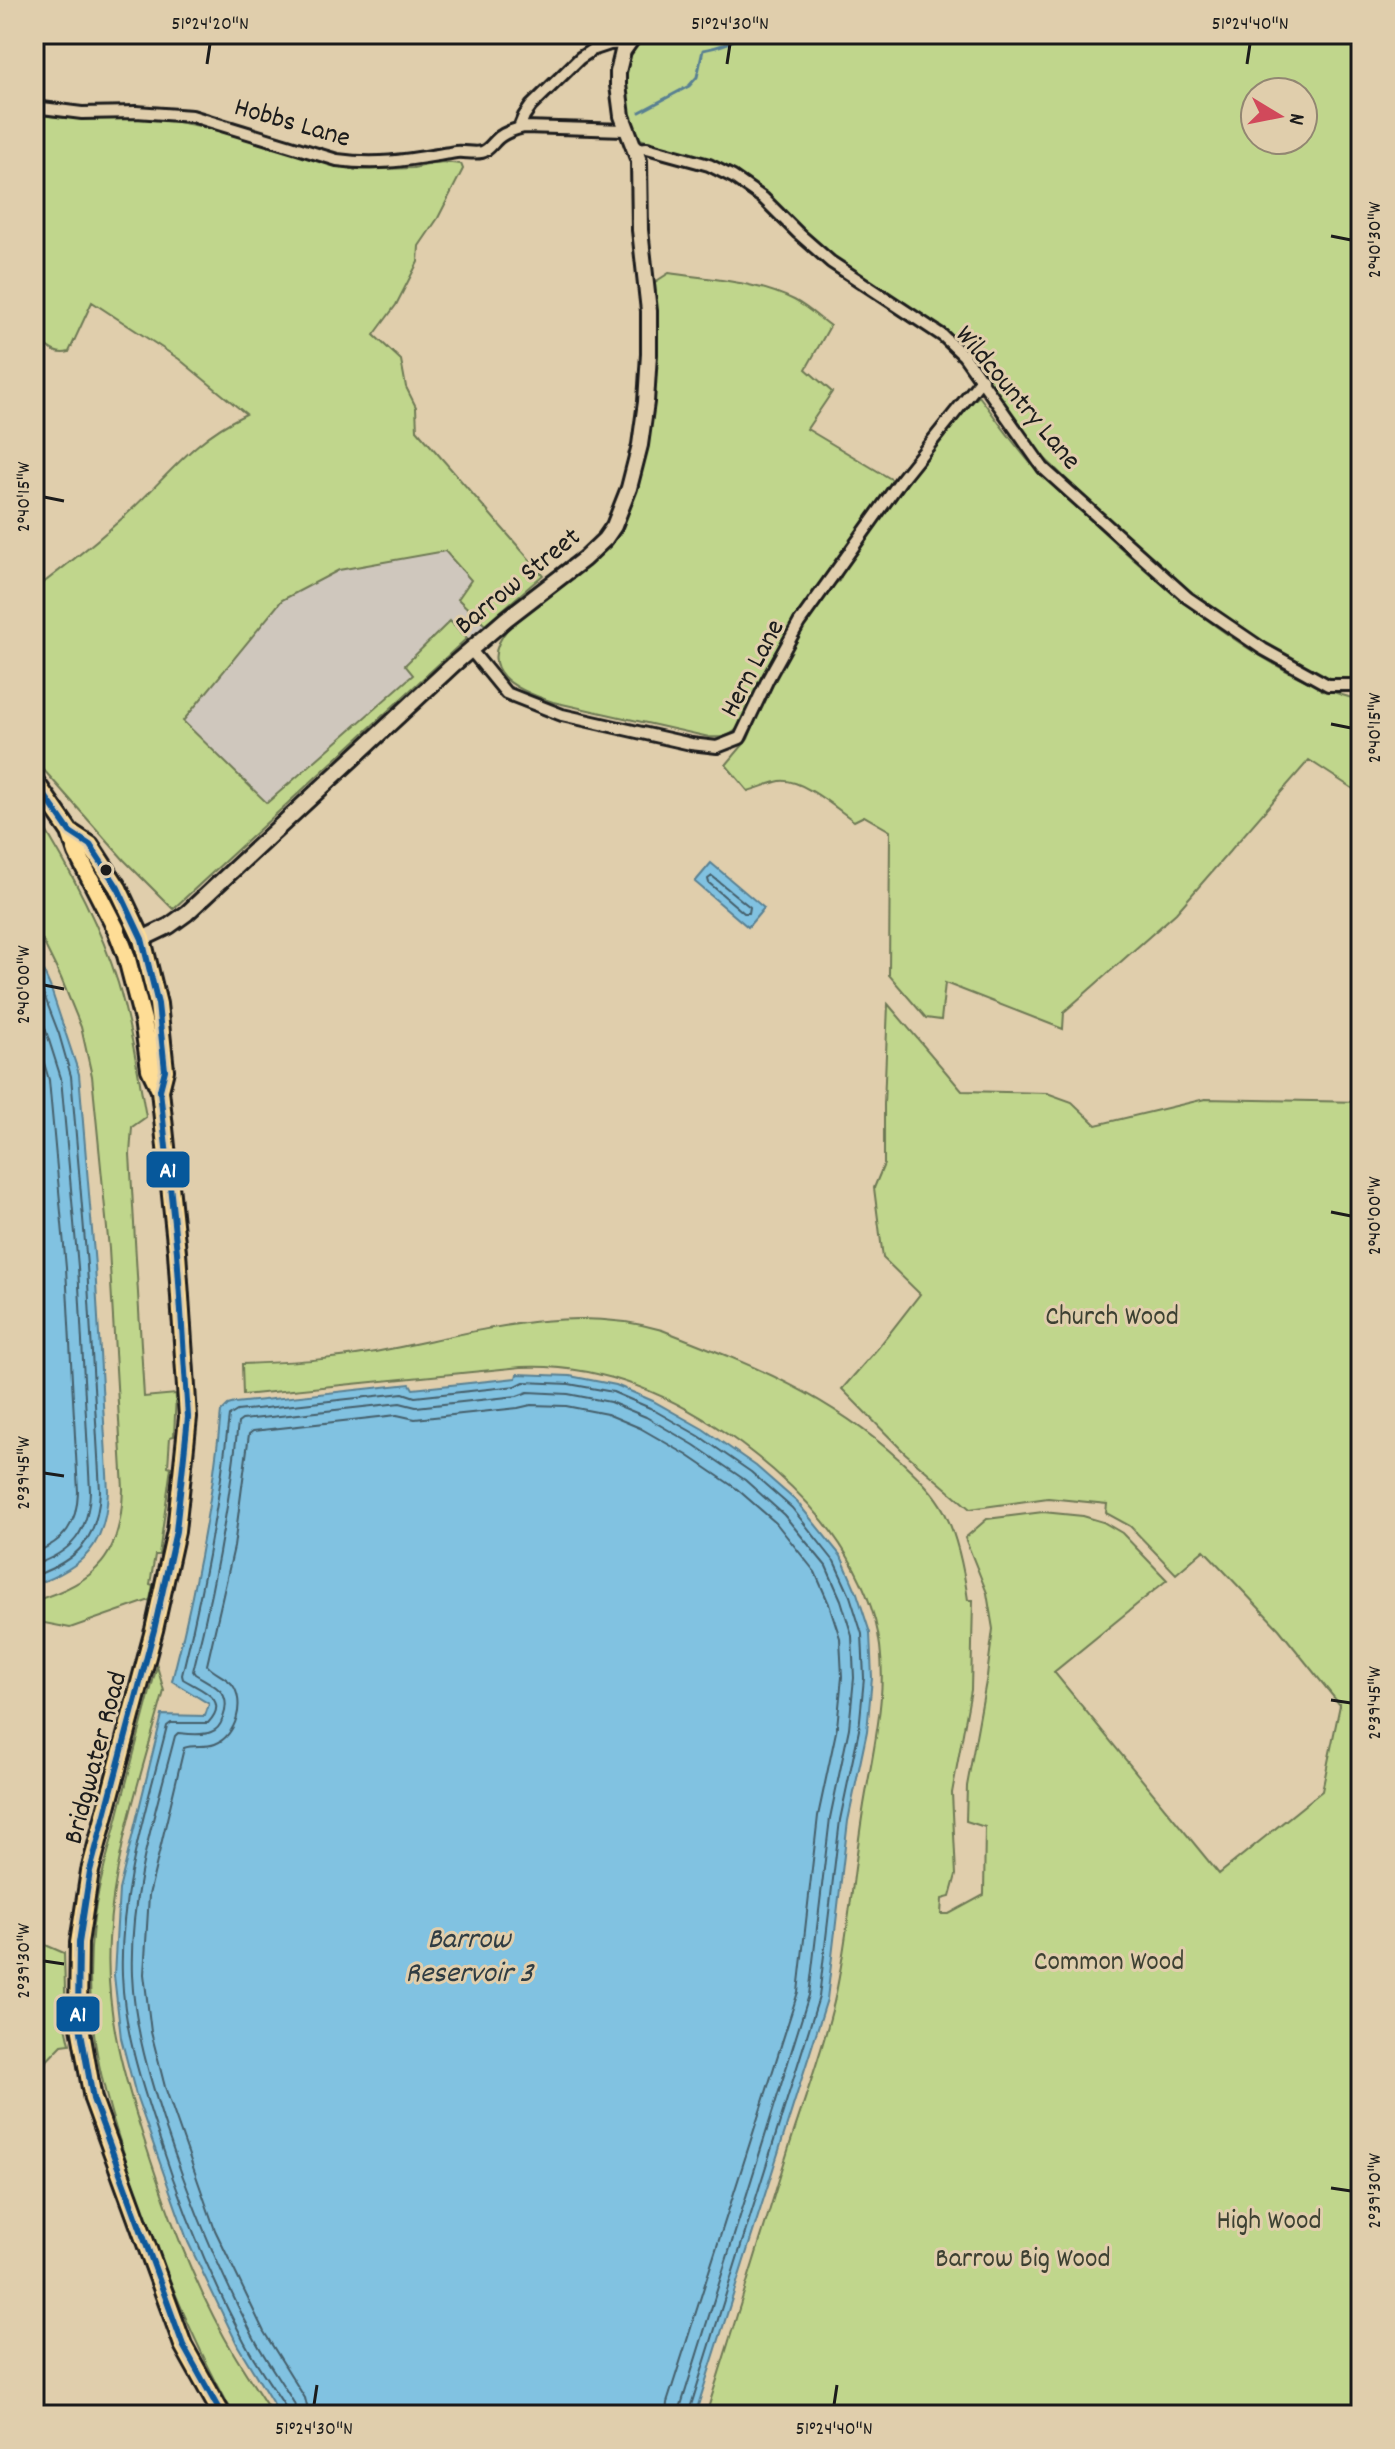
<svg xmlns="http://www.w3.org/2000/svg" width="1395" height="2449" font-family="Dekko,sans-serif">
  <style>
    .built { fill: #cfc7bd }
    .green { fill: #c0d68c; stroke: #6e7954; stroke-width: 2; fill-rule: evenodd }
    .water { fill: #81c2e1; stroke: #598092; stroke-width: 2 }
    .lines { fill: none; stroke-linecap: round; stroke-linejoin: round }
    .shore { stroke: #445e6b; stroke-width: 2 }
    .stream { stroke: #598092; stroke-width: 3 }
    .minor-casing { stroke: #1c1c1c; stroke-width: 16 }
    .secondary-casing { stroke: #1c1c1c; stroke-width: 20 }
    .trunk-casing { stroke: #1c1c1c; stroke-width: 22 }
    .minor { stroke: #e0ceac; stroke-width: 10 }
    .secondary { stroke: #e0ceac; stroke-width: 14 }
    .trunk { stroke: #fedd96; stroke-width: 16 }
    .bus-1-casing { stroke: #e0ceac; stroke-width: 12 }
    .bus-1 { stroke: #07589b; stroke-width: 6 }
    .ticks { fill: none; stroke: #1c1c1c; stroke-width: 3 }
    .bus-dot { fill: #1c1c1c; stroke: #e0ceac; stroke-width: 3 }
    .labels { text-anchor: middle; stroke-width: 6; stroke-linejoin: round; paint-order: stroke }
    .street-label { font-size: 28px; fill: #1c1c1c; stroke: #e0ceac }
    .park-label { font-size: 28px; fill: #3d4132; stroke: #e0ceac }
    .water-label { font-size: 30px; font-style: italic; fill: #303d43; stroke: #e0ceac }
    .line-badge { stroke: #e0ceac; stroke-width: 3 }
    .badge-label { font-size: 22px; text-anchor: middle; font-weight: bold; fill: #fff }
    .neatline { fill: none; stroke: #1c1c1c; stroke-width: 3 }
    .ticks-label { font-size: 20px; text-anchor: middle; fill: #1c1c1c }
  </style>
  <rect width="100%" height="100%" fill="#e0ceac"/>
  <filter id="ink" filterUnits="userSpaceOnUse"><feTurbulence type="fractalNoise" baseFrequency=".0125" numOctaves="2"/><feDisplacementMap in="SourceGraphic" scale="16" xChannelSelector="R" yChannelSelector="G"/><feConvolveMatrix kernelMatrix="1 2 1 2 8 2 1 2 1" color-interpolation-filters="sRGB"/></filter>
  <g filter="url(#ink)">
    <path class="built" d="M445,551L471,580L458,599L485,625L467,638L449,622L406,666L414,674L267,803L182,721L282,600L339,570Z"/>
    <path class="green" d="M641,34H1361V677L1340,681L1322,677L1264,646L1191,593L1137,547L1035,449L967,350L944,328L861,278L822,249L765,195L682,153L637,138C622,95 615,75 641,34ZM1255,92H1303V140H1255Z
      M34,114L64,118H155L205,127L355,170L413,168L442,162L461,164L463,169L438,218L419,246L418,262L396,305L374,335L401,360L406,387L416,407L417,430L543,575L485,625L458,599L471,580L445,551L339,570L282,600L183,721L267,803L413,675L405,665L450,621L467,638L173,909L124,860L34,759V590C67,565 99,540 129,512C171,473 192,440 246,414L179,359L92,302L69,352C55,357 45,344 34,337Z
      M669,273C709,279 756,281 794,300C806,306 818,317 830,326L806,369L832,392L807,429L896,482L794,618L737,729C729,737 720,738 709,737L553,702C516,690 473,671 509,627L598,555L617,533L647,442L655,389L658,330L652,284Z
      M979,396C995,417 1010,439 1027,459C1047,482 1071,502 1093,522C1161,587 1261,672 1352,698L1361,687V794L1309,760L1176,913L1064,1012L1063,1029L945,983L941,1020L926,1018L889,975L890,831L864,816L854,821C837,809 802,778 780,781C770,783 759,788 748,791L726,765L748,739L772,679L800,628L826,590L839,581L847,563L893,503L952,421Z
      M34,811C68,865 99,922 118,983C131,1027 138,1072 146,1117L132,1127L130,1154L144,1397L176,1394L174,1436L170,1437L168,1466L171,1467L159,1555H155L150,1584L153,1585L150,1600L70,1628L34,1621V1601C98,1581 121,1556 123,1489L109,1249L92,1076L81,1027L61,978L34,923Z
      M888,1004L962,1091L1047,1093L1072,1102L1096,1125L1205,1099L1361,1102V2415H706C734,2325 762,2234 790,2144C805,2097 823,2050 834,2002C848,1940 853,1874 863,1811C873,1747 892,1684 875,1620C854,1545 802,1490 741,1444C676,1396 603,1363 521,1367L243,1395L242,1364C293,1362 345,1359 395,1348C483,1330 572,1304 662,1330C752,1365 828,1394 901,1461C917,1476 934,1492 944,1511C958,1538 964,1571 968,1600H973L971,1690L952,1793L956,1875L950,1897L942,1899L941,1914H949L984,1895L985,1827L966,1821L967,1786L987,1676L993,1629L987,1593L965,1538L987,1519L1043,1512L1083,1516L1103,1522L1122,1533L1167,1580L1054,1672L1219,1874L1322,1791L1340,1705L1279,1629L1204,1550L1176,1574L1130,1526L1106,1513L1107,1504L1048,1498L970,1509L905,1453L842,1389L878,1348L920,1294L883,1258L874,1188L884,1164V1105Z
      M157,1666L164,1691C142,1773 113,1855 109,1940C105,2008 121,2066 141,2130C165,2206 193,2285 234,2354C246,2374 260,2395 273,2415H234C195,2346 165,2273 139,2198C106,2103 81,2029 93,1925C97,1889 108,1854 117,1819C130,1768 143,1717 157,1666Z
      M34,1940L64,1953L66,2026L70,2044L62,2045L34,2074Z"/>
    <path class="water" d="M711,863L764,908L748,927L695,882Z
      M34,950L50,986L79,1074L95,1266L108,1491C106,1546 84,1567 34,1585Z
      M517,1374L570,1376L616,1385L653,1401L703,1429L756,1466L797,1502L841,1556L857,1593L870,1633L872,1678L867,1731L848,1821L827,1999L695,2415H280L238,2346L188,2242L136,2095L121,2038L114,1975L119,1890L162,1715L205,1716L209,1704L172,1681C195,1592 212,1504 221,1412L228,1405L235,1403L410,1384L413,1389L516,1378Z"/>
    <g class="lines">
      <path class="shore" d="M712,876L750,907L749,913H744L709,883L708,879Z
        M34,969L59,1034L71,1076L87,1266L100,1491C98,1539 78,1560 34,1576
        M34,993L61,1078L78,1267L90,1491C89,1532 72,1552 34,1565
        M34,1029L49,1080L66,1268L78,1492C77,1524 65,1541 34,1553
        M287,2415L286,2408C272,2386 256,2364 244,2341C209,2275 181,2206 158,2134C141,2083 124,2030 122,1975C119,1890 147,1807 167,1726L171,1723H208C231,1699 201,1690 183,1679L182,1675C203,1590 219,1505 229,1416L237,1411L403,1393L415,1397L516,1386L524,1382L569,1384L613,1392L650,1408L699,1436L751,1472L792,1508L834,1561L850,1596L862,1634L864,1678L859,1730L840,1820L819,1997L688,2415
        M297,2415L294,2403C281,2381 265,2359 253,2336C218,2269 190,2200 166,2129C150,2079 134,2027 132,1975C129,1893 155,1814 175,1736L178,1733C188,1734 202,1736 211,1732C218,1730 221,1724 223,1718C233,1691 214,1686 195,1674L193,1671C214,1589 229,1507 238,1423L242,1420L400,1403L416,1407L517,1396L528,1392L568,1394L610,1402L646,1417L694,1445L745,1480L784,1515L826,1566L841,1600L852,1636L854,1678L849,1728L830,1818L809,1995L678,2415
        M309,2415L305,2398L264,2332L215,2230L165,2087L151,2032L144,1974L149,1895L184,1748C193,1744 205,1748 215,1744C236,1736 246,1702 232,1684C225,1676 213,1673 207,1665L234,1547L249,1434L253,1431L397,1415L415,1419L518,1408L531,1405L566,1406L607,1414L640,1428L687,1455L737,1489L776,1523L815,1572L829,1604L840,1638L842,1677L837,1727L818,1816L798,1992L667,2403L666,2415"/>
      <path class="stream" d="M640,112L689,86L697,77L703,50C718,47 730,44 742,34"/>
      <g class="minor-casing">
        <path id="minor" d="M34,107L82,113L136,112L192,116L337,160C382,166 412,159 456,152C464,151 474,154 482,152C490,150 494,140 501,136C508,131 516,129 524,127L626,130
          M519,128L524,116L531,106L580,58L592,50L610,44L628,43
          M635,149L647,148L709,165L733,177L763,198L798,233L831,262L943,336L964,356L1043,468L1188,598L1263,649L1328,685H1353L1361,682
          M470,649L506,693L562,715L691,744L717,747L740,738L768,679L799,623L901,480L982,379"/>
      </g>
      <g class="secondary-casing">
        <path id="secondary" d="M142,939L169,926L187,913L454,664L506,619L584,559L605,539L614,526L629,488L640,445L646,402L649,354V311L640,230L639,161L622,116L618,85V72L623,51L635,34"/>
      </g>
      <g class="trunk-casing">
        <path id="trunk" d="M34,780L70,832L77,853L116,929L126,955L143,1020L150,1069L160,1090L177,1252L188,1417L176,1531L154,1630L90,1871L79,1943L78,2015L93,2099L183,2345L222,2415
          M70,832L90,845L118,888L142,939L158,1004L165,1070L160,1090"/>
      </g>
      <use href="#minor" class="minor"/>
      <use href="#secondary" class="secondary"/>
      <use href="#trunk" class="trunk"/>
      <g class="bus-1-casing">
        <path id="bus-1" d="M34,780L70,832L90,845L118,888L142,939L158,1004L165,1070L160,1090L177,1252L188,1417L176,1531L154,1630L90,1871L79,1943L78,2015L93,2099L183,2345L222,2415"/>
      </g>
      <use href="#bus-1" class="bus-1"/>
    </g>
  </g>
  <path class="ticks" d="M207,64L210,44M727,64L730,44M1247,64L1250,44M1331,236L1351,240M44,497L64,501M1331,724L1351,728M44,985L64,989M1331,1212L1351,1216M44,1473L64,1476M1331,1700L1351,1703M44,1961L64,1964M1331,2188L1351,2191M314,2405L317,2385M834,2405L837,2385"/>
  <circle class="bus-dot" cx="106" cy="870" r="7"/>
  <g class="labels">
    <g class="street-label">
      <text transform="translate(293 120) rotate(16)" y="10">Hobbs Lane</text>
      <text transform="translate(1020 396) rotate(50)" y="10">Wildcountry Lane</text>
      <text transform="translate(516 579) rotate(-39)" y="10">Barrow Street</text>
      <text transform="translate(750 667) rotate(-62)" y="10">Hern Lane</text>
      <text transform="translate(93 1757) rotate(-75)" y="10">Bridgwater Road</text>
    </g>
    <g class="park-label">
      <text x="1112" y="1324">Church Wood</text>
      <text x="1109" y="1969">Common Wood</text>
      <text x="1269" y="2228">High Wood</text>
      <text x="1023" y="2266">Barrow Big Wood</text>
    </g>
    <g class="water-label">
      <text x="469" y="1947">Barrow<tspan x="469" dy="34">Reservoir 3</tspan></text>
    </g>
  </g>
  <g class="line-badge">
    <rect x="145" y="1150" width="46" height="39" rx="8" fill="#07589b"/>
    <rect x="55" y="1995" width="46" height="38" rx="8" fill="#07589b"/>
  </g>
  <g class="badge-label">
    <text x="168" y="1177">A1</text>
    <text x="78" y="2021">A1</text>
  </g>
  <rect width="1395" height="2449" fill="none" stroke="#e0ceac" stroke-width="88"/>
  <g transform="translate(1279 116) rotate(100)"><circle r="38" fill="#e0ceac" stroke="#928772" stroke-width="2"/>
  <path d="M0-6L14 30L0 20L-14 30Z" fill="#d1495b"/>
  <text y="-12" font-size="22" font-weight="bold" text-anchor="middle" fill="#1c1c1c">N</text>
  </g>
  <rect x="44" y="44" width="1307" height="2361" class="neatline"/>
  <g class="ticks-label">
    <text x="210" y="29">51°24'20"N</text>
    <text x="730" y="29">51°24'30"N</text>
    <text x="1250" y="29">51°24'40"N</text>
    <text transform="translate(1373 240) rotate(-90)" y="7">2°40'30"W</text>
    <text transform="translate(22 497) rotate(-90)" y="7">2°40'15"W</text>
    <text transform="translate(1373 728) rotate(-90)" y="7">2°40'15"W</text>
    <text transform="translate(22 985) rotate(-90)" y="7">2°40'00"W</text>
    <text transform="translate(1373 1216) rotate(-90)" y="7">2°40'00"W</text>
    <text transform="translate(22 1473) rotate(-90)" y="7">2°39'45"W</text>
    <text transform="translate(1373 1703) rotate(-90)" y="7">2°39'45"W</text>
    <text transform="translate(22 1961) rotate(-90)" y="7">2°39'30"W</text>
    <text transform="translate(1373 2191) rotate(-90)" y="7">2°39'30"W</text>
    <text x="314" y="2434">51°24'30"N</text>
    <text x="834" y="2434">51°24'40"N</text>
  </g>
</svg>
